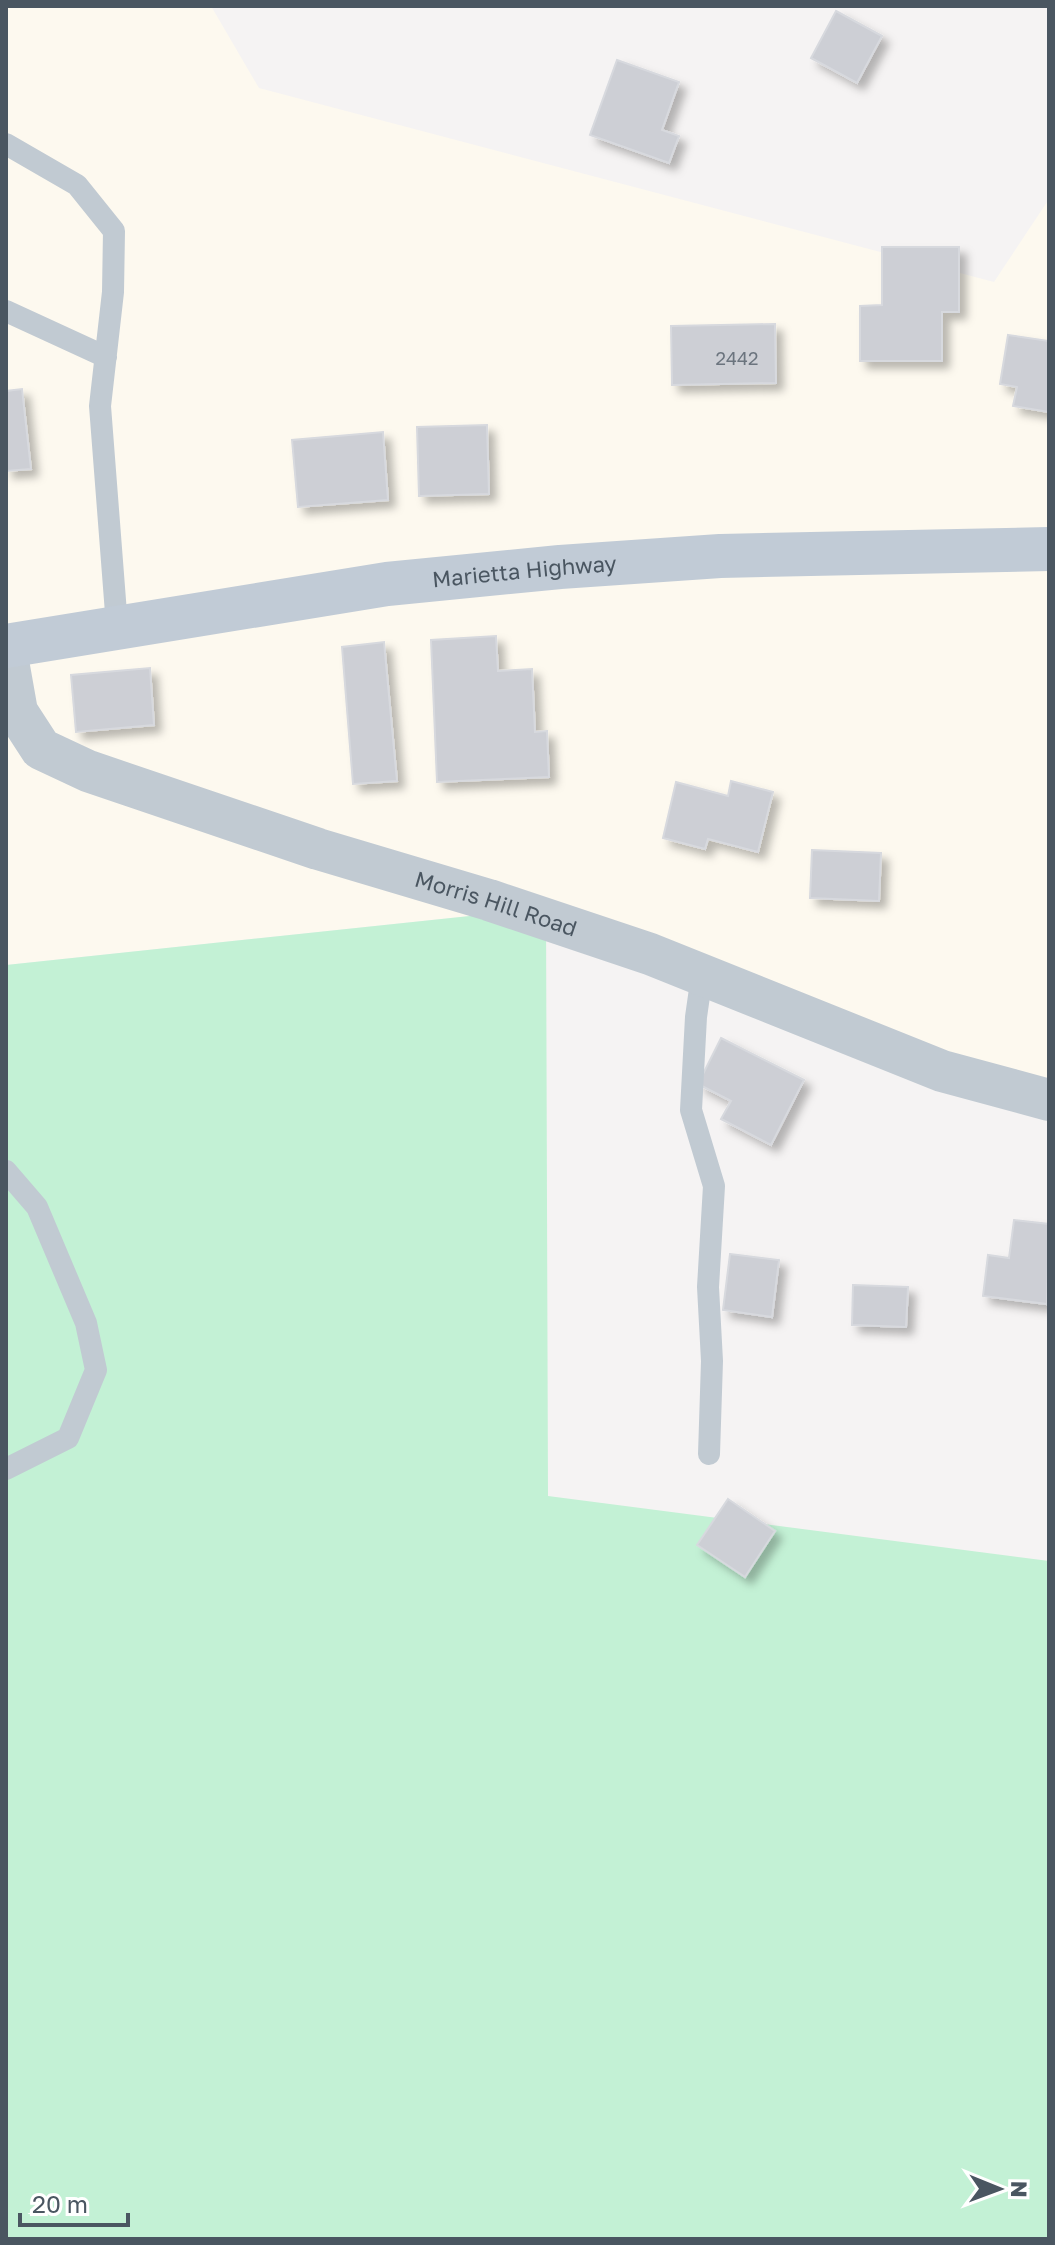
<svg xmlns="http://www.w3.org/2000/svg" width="1055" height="2245" font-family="'Golos Text',sans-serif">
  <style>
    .commercial { fill: #fdf9ef }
    .green { fill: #c3f1d5 }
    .building { fill: #cdcfd5; stroke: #d7d9de; stroke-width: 2; filter: url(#shadow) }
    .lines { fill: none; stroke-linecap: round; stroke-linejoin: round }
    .lane { stroke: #c1cad2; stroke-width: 22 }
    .street { stroke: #c1cad2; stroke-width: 42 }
    .secondary { stroke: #c1cbd6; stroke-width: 44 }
    .labels { text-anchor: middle; stroke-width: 6; stroke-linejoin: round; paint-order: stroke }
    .number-label { font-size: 18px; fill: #6b747e }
    .street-label { font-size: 22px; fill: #4a5661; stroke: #fff }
  </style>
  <defs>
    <filter id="shadow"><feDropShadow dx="7" dy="7" stdDeviation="4" flood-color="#0004"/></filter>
  </defs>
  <rect width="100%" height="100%" fill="#f5f3f3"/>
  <path class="commercial" d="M6,6H211L259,88L994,282L1049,199V1085L769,1009L546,908L6,965Z"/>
  <path class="green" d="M546,908L548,1496L1049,1561V2239H6V965Z"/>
  <path class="building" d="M836,11L882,36L857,83L811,58Z
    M617,60L679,82L662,130L679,136L669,163L590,135Z
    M882,247H959V312H942V361H860V306L882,305Z
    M775,324L776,383L672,385L671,326Z
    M1008,335L1049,341V412L1013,406L1017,387L1000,384Z
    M22,389L31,469L6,471V391Z
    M487,425L489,494L419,496L417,427Z
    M383,432L388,500L298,507L292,440Z
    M496,636L498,671L532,669L535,732L547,731L549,777L437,782L431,640Z
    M384,642L397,781L353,784L342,647Z
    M150,668L154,725L76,732L71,675Z
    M731,781L773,792L758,852L708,839L705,849L663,838L676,782L728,796Z
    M812,850L881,853L879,901L810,898Z
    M721,1038L804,1080L771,1145L721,1119L731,1101L698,1084Z
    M1014,1220L1049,1224L1047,1304L983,1296L988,1255L1009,1258Z
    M730,1254L779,1260L772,1317L723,1310Z
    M853,1285L908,1287L906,1327L852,1325Z
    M728,1499L775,1531L745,1577L697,1545Z"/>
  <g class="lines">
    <path class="lane" d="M6,144L77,185L114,231L113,292L100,406L117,626
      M6,311L106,357
      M702,975L696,1017L691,1110L714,1186L708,1287L712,1361L709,1454
      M6,1171L37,1207L86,1323L96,1370L68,1438L6,1469"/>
    <path class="street" id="s1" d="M6,650L17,712L41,749L88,771L318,849L489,900L650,954L942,1071L1049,1100"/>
    <path class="secondary" id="s2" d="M6,646L387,584L560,567L720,556L1049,549"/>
  </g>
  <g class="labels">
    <g class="number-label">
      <text x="737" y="365">2442</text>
    </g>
    <g class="street-label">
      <text dy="8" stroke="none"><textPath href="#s2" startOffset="524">Marietta Highway</textPath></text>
      <text dy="8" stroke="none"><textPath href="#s1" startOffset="588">Morris Hill Road</textPath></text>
    </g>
  </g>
  <rect width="1055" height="2245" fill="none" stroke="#4a5661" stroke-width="16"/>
  <g transform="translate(999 2189) rotate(91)" stroke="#ffffff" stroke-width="6" paint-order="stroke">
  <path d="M0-6L14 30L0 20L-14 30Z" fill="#4a5661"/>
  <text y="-12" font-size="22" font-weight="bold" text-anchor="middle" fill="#4a5661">N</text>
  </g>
  <path d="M20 2213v12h108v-12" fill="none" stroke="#4a5661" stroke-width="4"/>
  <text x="32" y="2213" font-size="24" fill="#4a5661" stroke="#ffffff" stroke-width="6" paint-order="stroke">20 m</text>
</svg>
